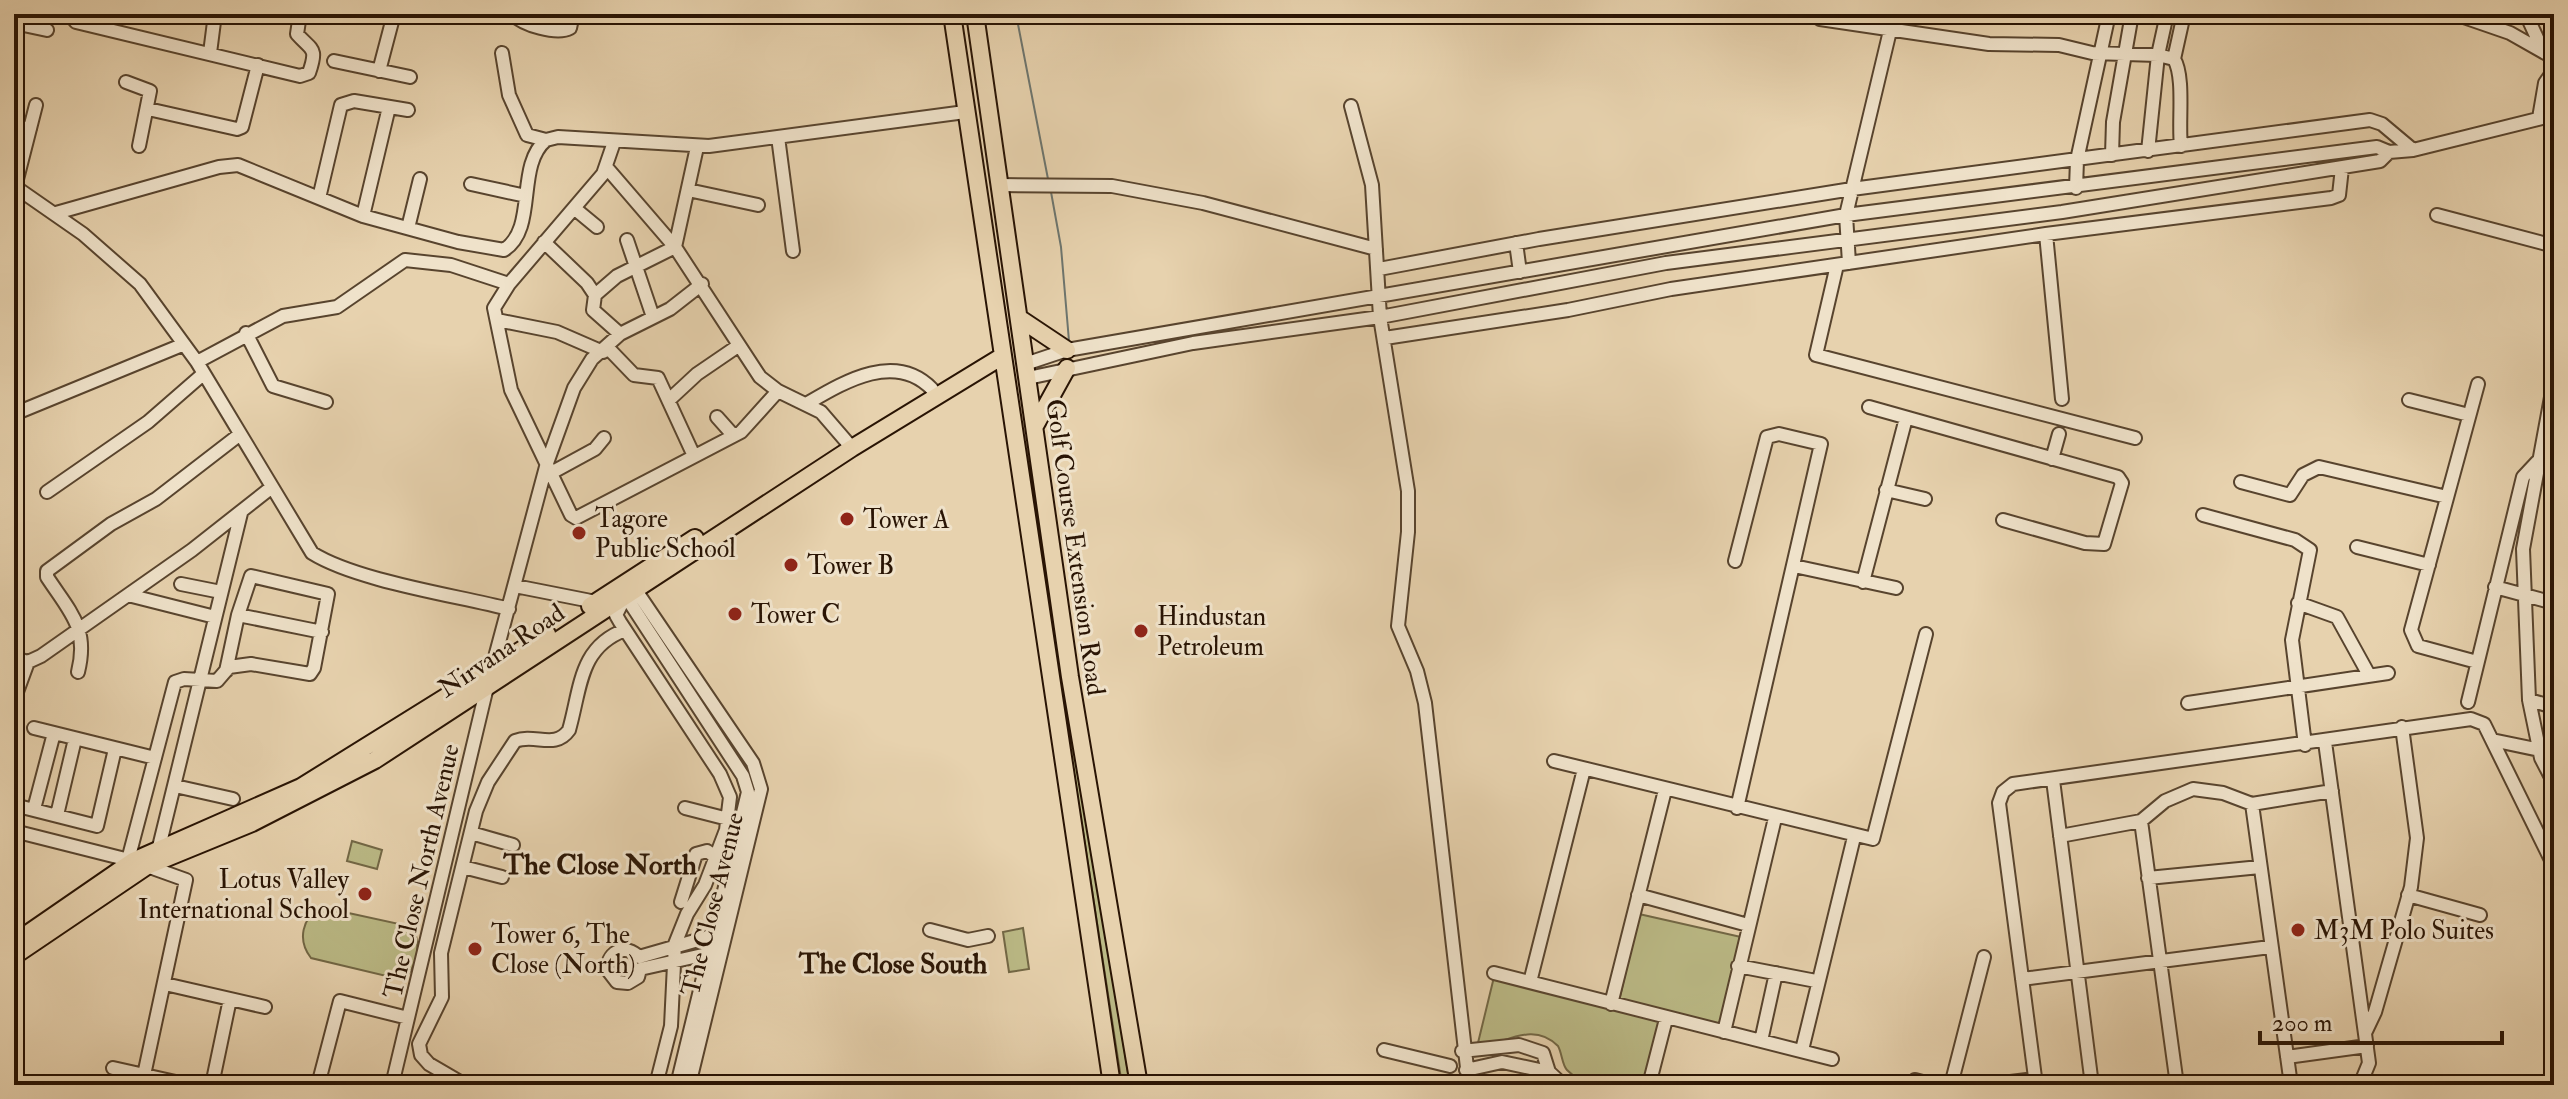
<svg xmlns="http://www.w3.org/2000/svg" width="2568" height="1099" font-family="'IM FELL Double Pica',serif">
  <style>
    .green { fill: #bbba86; stroke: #726745; stroke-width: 2 }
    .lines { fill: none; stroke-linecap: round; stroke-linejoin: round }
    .stream { stroke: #6d756e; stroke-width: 2 }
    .minor-casing { stroke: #58442e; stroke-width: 16 }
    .major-casing { stroke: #291404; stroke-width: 20 }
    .minor { stroke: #efe2ca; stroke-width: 12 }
    .major { stroke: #e7d2ae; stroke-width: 16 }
    .poi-dot { fill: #8f2418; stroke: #efe2ca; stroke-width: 3 }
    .labels { text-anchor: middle; stroke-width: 6; stroke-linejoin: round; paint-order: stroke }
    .poi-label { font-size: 26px; fill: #291404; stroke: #efe2ca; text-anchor: start }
    .street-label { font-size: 26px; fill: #291404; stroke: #efe2ca }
    .neighbourhood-label { font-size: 28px; font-weight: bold; fill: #291404; stroke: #efe2ca }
  </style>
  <rect width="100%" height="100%" fill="#e7d2ae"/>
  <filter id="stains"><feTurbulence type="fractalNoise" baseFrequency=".0025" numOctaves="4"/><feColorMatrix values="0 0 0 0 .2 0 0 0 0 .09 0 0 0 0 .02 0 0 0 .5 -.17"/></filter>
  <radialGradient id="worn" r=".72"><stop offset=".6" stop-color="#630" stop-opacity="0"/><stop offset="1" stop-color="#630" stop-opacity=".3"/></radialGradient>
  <path class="green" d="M1053,637L1058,638L1130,1085H1122Z
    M352,841L382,850L377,869L347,861Z
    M321,907L413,927C421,946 418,966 403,980L311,958C297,940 302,918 321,907Z
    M1639,914L1741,937L1721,1025L1619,1001Z
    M1023,928L1029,969L1009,972L1003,932Z
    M1494,977L1661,1018L1644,1085C1622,1085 1584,1089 1567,1070C1562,1065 1562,1053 1558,1046C1532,1020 1504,1045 1477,1047Z"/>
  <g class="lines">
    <path class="stream" d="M1016,14L1048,179
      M1051,192L1061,247L1069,341"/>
    <g class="minor-casing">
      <path id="minor" d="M69,14L76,22L300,76L309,73C318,47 312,51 297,34L300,14
        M422,14L426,15
        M513,14C522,25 557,35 570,28L573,14
        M1813,14L1820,19L1989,44L2059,45L2092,53L2158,55L2174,59C2185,77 2178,123 2181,146
        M2455,14L2510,33L2554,58
        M2526,14L2543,51
        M14,23L47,30
        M210,53L215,14
        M502,53L509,95L527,135L546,140L558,137L709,146L965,112
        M2174,59L2184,14
        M334,61L410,77
        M379,71L394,14
        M126,82L150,91L139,146
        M1351,106L1372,185L1380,317L1408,491V532L1398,626L1417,671L1425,703L1469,1085
        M148,109L237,129L242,127L258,65
        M2539,118L2545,83L2554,70
        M14,126L30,129
        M778,137L793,251
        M2148,151L2158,55L2167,14
        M2112,155L2113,122L2132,14
        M607,168L675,247L760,377L778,391L821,412L852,448
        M471,184L526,196
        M1000,185L1112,186L1203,203L1376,249
        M14,186L83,234L140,284L197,362L312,553C357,581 454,595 509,609
        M15,187L36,105
        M2076,188L2077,160L2109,14
        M688,190L758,205
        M319,198L341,105L354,101L408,110
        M574,208L597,227
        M56,213L219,167L238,165L363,216L458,242L504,250C538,228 515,166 546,140
        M2437,215L2554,246
        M363,216L389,107
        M408,228L420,179
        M2046,234L2062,399
        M627,240L653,317
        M544,242L587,283L595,295L593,310L620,334
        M1516,243L1520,272
        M1849,263L1846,215L1894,14
        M1837,265L1816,355L2135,438
        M1379,269L1539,239L1852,189L2370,120L2382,124L2413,150
        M509,284L494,308L511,390L571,515L576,518L741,432L778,391
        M595,295L617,276L675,247L697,147
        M497,320L557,332L603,352
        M246,333L273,386L326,402
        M1385,338L1568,310L1671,289L2046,234L2331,198L2339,195L2342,168
        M608,348L634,375L658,378L694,456
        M197,362L283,316L337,307L405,260L451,265L509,284L603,174L614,142
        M1025,364L1067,350L1846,215L2377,147L2389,152L2413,150L2554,115
        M1028,378L1193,343L1380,317L1666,263L2062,212L2380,161L2389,152
        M2554,381L2523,549L2529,700L2541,758L2554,783
        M669,400L697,374L738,346
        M2409,400L2469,415
        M808,403C844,382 895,351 932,389
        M1869,407L2118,477L2122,483L2104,544L2085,543L2003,520
        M14,414L182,345
        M717,417L733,435
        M2052,459L2059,434
        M551,473L595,449L604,438
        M2241,482L2290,495L2303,475L2319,467L2447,497
        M1886,490L1925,499
        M47,492L148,422L202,375
        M2203,515L2295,540L2310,550L2292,640L2305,745
        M2357,547L2429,565
        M1735,561L1767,437L1779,434L1821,444L1737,808
        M1794,566L1896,588
        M1863,582L1906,418
        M181,584L221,592
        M515,586L596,602
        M633,586L753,763L761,789L689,1085
        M2495,587L2554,603
        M623,592L743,776L748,792L677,1085
        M128,595L215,617
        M618,600L621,605L616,615L620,622L720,774L730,797L726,830L705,885L687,914L675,944L671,1026L656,1085
        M2298,603L2337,617L2369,675
        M238,615L322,632
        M14,658L28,662L41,656L192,550L272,487
        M2477,662L2418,646L2411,630L2478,384
        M2552,665L2554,666
        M78,672C89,628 70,612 47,577V571L111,524L156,499L239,435
        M14,700L28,662
        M2529,700L2554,707
        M2468,702L2523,477L2537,462
        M2188,703L2388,673
        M34,728L155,758
        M2492,740L2554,753
        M2325,742L2369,1063L2360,1085
        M1554,761L1873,839L1926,634
        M2053,780L2092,1085
        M175,786L233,799
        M2252,804L2291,1085
        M14,805L97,826L115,749
        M685,808L728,819
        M34,809L54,733
        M57,815L75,739
        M14,831L133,861L186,880L144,1075
        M471,833L513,845
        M2060,836L2141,821
        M159,847L241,513
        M128,860L175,682L184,679L217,681L229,667L251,664L310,674L314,668L328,594L251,576L238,615L226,671
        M463,867L502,877
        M2148,878L2260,867
        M1638,895L1748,925
        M2408,895L2480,915
        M681,902L696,854L707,851L717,858
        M930,930L968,940L988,936
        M716,952L640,969L638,977L628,983L617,982L607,969C609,950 626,944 639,957L719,934
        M1738,966L1816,981
        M1494,973L1832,1059
        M2022,979L2270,947
        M1530,982L1584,769
        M165,984L265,1007
        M1611,1004L1665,790
        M2366,1031L2375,1012L2411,887L2417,838L2402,727
        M1724,1032L1775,818
        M1761,1041L1776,973
        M1384,1050L1450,1066
        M1802,1050L1854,837
        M1462,1051L1519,1045L1543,1053L1549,1072L1563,1085
        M2287,1057L2367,1046
        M113,1068L189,1085
        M1466,1070L1502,1062L1549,1072
        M1915,1080L1934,1085
        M212,1085L230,999
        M318,1085L340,1001L408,1018
        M392,1085L487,687L547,463L574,388L592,359L620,334L670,309L702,284
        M465,1085L429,1064L421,1055L419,1044L442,997L441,953L476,811L488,782L515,741C535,733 555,750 569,730C581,688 579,647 625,630
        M1649,1085L1666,1019
        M1951,1085L1984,957
        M1986,1085L2035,1079
        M2036,1085L1999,803L2003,792L2013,784L2471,719L2484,724L2554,866
        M2177,1085L2141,821L2165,801L2193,789L2223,793L2252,804L2332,791"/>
    </g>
    <g class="major-casing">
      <path id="major" d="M952,14L1112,1085
        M975,14L1070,677L1139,1085
        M1022,320L1067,350
        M1035,426L1067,368
        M590,606L695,538
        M14,943L133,861L301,787L547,634
        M14,956L147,866L252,823L375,760L852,448L1001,357"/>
    </g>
    <use href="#minor" class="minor"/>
    <use href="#major" class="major"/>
  </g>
  <g class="poi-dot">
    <circle cx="847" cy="519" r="8"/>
    <circle cx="579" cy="533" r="8"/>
    <circle cx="791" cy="565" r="8"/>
    <circle cx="735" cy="614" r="8"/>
    <circle cx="1141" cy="631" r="8"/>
    <circle cx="365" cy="894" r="8"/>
    <circle cx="2298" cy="930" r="8"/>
    <circle cx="475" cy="949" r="8"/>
  </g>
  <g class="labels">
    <g class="poi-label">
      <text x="595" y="527">Tagore<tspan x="595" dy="30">Public School</tspan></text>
      <text x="863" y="528">Tower A</text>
      <text x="807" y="574">Tower B</text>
      <text x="751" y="623">Tower C</text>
      <text x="1157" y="625">Hindustan<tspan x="1157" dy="30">Petroleum</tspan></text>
      <text x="349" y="888" text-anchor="end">Lotus Valley<tspan x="349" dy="30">International School</tspan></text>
      <text x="2314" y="939">M3M Polo Suites</text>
      <text x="491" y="943">Tower 6, The<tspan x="491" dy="30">Close (North)</tspan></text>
    </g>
    <g class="street-label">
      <text transform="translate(1076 547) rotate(82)" y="9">Golf Course Extension Road</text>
      <text transform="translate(501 650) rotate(-34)" y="9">Nirvana Road</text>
      <text transform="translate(421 871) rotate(-77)" y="9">The Close North Avenue</text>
      <text transform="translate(712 904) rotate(-76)" y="9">The Close Avenue</text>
    </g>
    <g class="neighbourhood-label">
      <text x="600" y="874">The Close North</text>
      <text x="893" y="973">The Close South</text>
    </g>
  </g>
  <rect width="2568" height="1099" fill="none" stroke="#e7d2ae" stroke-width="48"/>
  <rect x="16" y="16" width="2536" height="1067" fill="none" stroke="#291404" stroke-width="4"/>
  <rect x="24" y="24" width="2520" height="1051" fill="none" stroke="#291404" stroke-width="2"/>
  <path d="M2260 1031v12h242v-12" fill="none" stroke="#291404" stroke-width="4"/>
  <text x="2272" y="1031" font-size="24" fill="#291404" stroke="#efe2ca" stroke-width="6" paint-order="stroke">200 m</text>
  <rect width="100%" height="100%" filter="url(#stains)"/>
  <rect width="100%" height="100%" fill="url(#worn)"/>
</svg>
